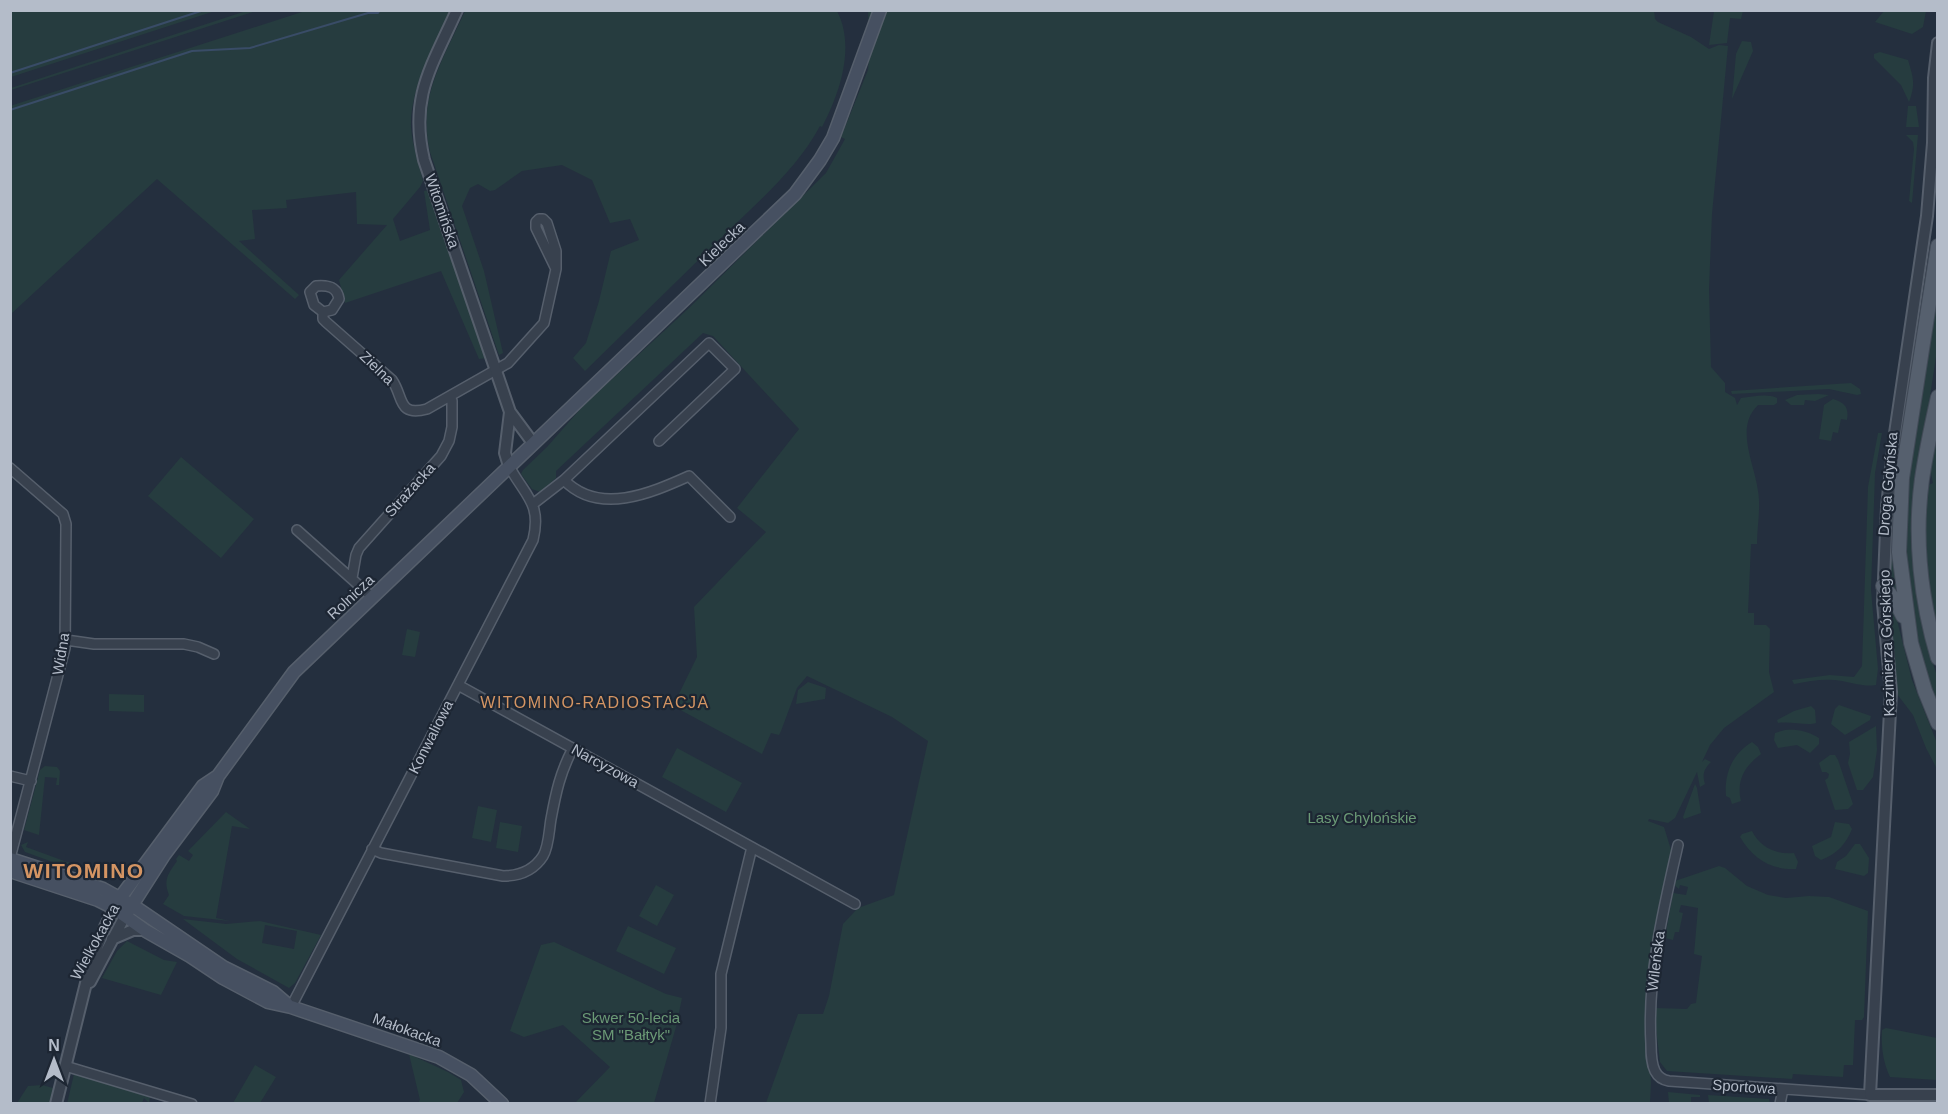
<svg xmlns="http://www.w3.org/2000/svg" width="1948" height="1114" font-family="Arial,sans-serif">
  <style>
    .green { fill: #263c3f; fill-rule: evenodd }
    .lines { fill: none; stroke-linecap: round; stroke-linejoin: round }
    .stream { stroke: #394c67; stroke-width: 2 }
    .minor-casing { stroke: #565f6c; stroke-width: 12 }
    .tertiary-casing { stroke: #565f6c; stroke-width: 14 }
    .secondary-casing { stroke: #565f6c; stroke-width: 15 }
    .primary-casing { stroke: #414a57; stroke-width: 16 }
    .minor { stroke: #38414e; stroke-width: 9 }
    .tertiary { stroke: #38414e; stroke-width: 10 }
    .secondary { stroke: #465061; stroke-width: 12 }
    .primary { stroke: #56606e; stroke-width: 14 }
    .labels { text-anchor: middle; stroke-width: 4.5; stroke-linejoin: round; paint-order: stroke }
    .street-label { font-size: 15px; fill: #b4bcc9; stroke: #1d2633 }
    .park-label { font-size: 15px; fill: #6b9a76; stroke: #1d2633 }
    .neighbourhood-label { font-size: 16px; letter-spacing: 1.5px; fill: #d59563; stroke: #1d2633 }
    .district-label { font-size: 21px; font-weight: bold; letter-spacing: 1.5px; fill: #d59563; stroke: #1d2633 }
  </style>
  <rect width="100%" height="100%" fill="#242f3e"/>
  <path class="green" d="M11,10H215V11L11,77Z
    M249,10L256,11L11,90V88Z
    M1654,10L1655,19L1658,22L1691,37L1709,49L1719,45L1728,46L1712,214L1709,289L1711,367L1725,383V392L1735,398L1737,405L1741,398C1752,397 1767,393 1777,398V403L1774,405H1758C1734,428 1755,464 1758,491C1761,508 1757,527 1757,544H1751L1748,613H1754V625H1766L1770,629L1769,672L1774,692L1724,728L1710,745L1702,762L1705,759L1711,762C1704,769 1702,774 1705,784L1700,787L1697,772L1675,818L1668,823L1649,819L1648,821L1664,827L1672,853L1658,912L1646,1003L1651,1083L1650,1103H766L798,1014H823L829,996L843,924L858,908L894,895L928,741L892,717L807,676L797,688L781,731L779,735L771,733L762,754L673,706L697,657L694,607L766,532L737,508L799,429L713,336L703,333L556,471V478L540,492L532,489L521,474L523,470L547,447L583,406L689,308L826,173L845,139L841,137L868,70L870,43L868,11Z
    M305,11H453C435,46 410,86 411,127C412,145 419,163 423,181L420,187L393,219L400,241L430,230L424,191L428,190L487,358L479,359L441,271L345,303L339,280L387,225L357,224L356,192L286,200L287,208L252,210L255,239L239,241L299,295L295,299L157,179L11,314L10,106Z
    M465,11H837C856,47 839,95 822,127L820,126C797,169 757,203 723,236C677,281 631,326 585,371L573,358L586,343L599,301L611,251L639,240L630,219L610,223L592,180L562,165L522,171L495,190L490,191L478,184L470,188L462,206L484,271L503,353L499,355L430,152C417,97 443,60 465,11Z
    M1714,11H1743L1741,19L1730,18L1727,43L1709,45Z
    M1884,11H1926L1923,27L1912,34L1875,22Z
    M1742,41L1751,42L1753,51L1732,99L1736,54Z
    M1880,52L1908,60C1913,77 1916,84 1909,102L1901,85L1874,58V54Z
    M1908,106H1916L1919,127H1906Z
    M1906,135H1918L1912,203L1909,201L1914,149L1913,142Z
    M1937,279V350L1917,482L1929,651L1937,676V708L1915,634L1904,547L1907,479Z
    M1851,383L1860,389L1861,394L1857,395L1829,389L1732,394L1731,391Z
    M1818,394L1829,395L1815,401L1805,400L1804,405H1791L1785,400L1797,395Z
    M1833,399C1845,403 1849,407 1847,420L1841,419L1838,433L1833,432L1831,441L1819,439L1824,405Z
    M1905,402L1907,405L1894,561L1897,594L1890,584L1892,500Z
    M1937,421V637C1928,585 1923,539 1927,486L1933,483L1930,468Z
    M1878,433H1882L1875,473L1871,590L1878,669L1876,685C1864,687 1854,683 1842,681C1826,678 1810,681 1794,684L1792,680L1830,675L1854,677L1862,666L1868,487Z
    M181,457L254,519L221,558L148,496Z
    M1889,597L1896,616L1912,680L1937,743V769L1926,748L1913,715L1897,694Z
    M407,629L420,632L415,657L402,655Z
    M808,682L826,688L825,699L796,704L798,690Z
    M109,694L144,695V712L109,711Z
    M1839,705L1871,716L1870,720L1845,735L1831,724L1835,709Z
    M1811,706L1815,710L1816,723C1807,726 1791,721 1778,723L1777,720L1794,711Z
    M1876,726L1877,750L1873,777L1863,790H1857L1848,763L1850,754L1849,742Z
    M1785,730C1797,729 1808,731 1819,738V744L1810,753L1797,745L1778,748L1774,740L1775,733Z
    M1752,742L1758,747L1761,754C1745,766 1736,780 1741,801L1732,804L1730,798L1726,796C1724,774 1732,754 1752,742Z
    M677,748L742,783L726,812L662,777Z
    M1830,755H1835L1838,760L1853,804L1848,809L1835,810L1825,780L1828,778L1829,774L1826,772H1822L1819,763Z
    M45,766L57,767L60,771L59,785H56L57,778L45,777L39,835L24,830L40,770Z
    M1695,784L1697,788L1701,813L1684,819L1683,817Z
    M478,806L497,810L491,842L472,838Z
    M226,812L250,829L232,826L216,918L230,921L184,916L163,904L169,895C163,880 168,874 177,861L176,859L179,855L189,861L193,855L188,851Z
    M500,822L522,826L518,852L496,848Z
    M1835,822L1849,824L1852,829C1846,844 1837,854 1821,860L1815,856L1812,846L1831,837Z
    M1752,831C1760,847 1776,855 1794,853L1798,862L1796,869C1771,870 1753,859 1740,837L1742,834Z
    M28,842L26,847L67,862L78,864V866L103,867L86,874L25,852L21,845Z
    M1855,844H1860L1869,858L1868,873L1864,876L1835,869L1837,862L1846,856Z
    M1719,866L1725,868L1747,886L1768,895L1786,898L1809,896L1829,897L1868,911L1864,1017L1862,1020H1855L1853,1065H1844L1843,1077L1793,1074L1792,1079L1667,1071L1660,1062L1655,1020L1656,1008L1687,1009L1691,1004L1696,1003L1702,956L1694,954L1698,908L1681,905L1679,912L1683,913L1679,932H1675L1673,940L1665,938L1673,893L1686,895L1688,887L1680,885L1679,889L1674,885L1675,881Z
    M656,885L674,895L657,926L639,916Z
    M183,919L226,924L260,921L321,935L295,983L289,988L237,959ZM265,925L297,931L294,949L262,943Z
    M628,926L676,948L664,974L616,951Z
    M127,941L164,960L177,962L161,995L102,978L117,951Z
    M554,942L666,994L682,998L676,1027L654,1103H575L610,1067L563,1025L524,1037L510,1031L541,945Z
    M1886,1028L1937,1038V1080L1890,1077C1883,1062 1881,1047 1882,1030Z
    M409,1054L448,1072L461,1080L464,1092L457,1103H418L420,1100Z
    M255,1065L276,1077L260,1103H233Z
    M74,1074L150,1096L149,1103L144,1098L142,1103L67,1104Z
    M42,1085L53,1088L50,1103H17L28,1086Z
    M1668,1092L1700,1095V1097H1691V1103H1669Z
    M1708,1095L1769,1099L1770,1103L1710,1102L1709,1103Z"/>
  <g class="lines">
    <path class="stream" d="M10,73L204,10
      M10,110L192,51L250,48L368,13H378L380,10"/>
    <g class="minor-casing">
      <path id="minor" d="M316,286C327,285 337,286 339,299L332,310L323,312L314,305L310,292Z
        M323,312V319L326,322L392,380C404,397 397,417 427,409L508,363L544,323L556,269V251L547,223L543,219H539L536,222V228L556,269
        M10,468L63,514L66,524L65,648L10,858
        M564,480C599,516 651,493 689,476L730,517
        M533,504L564,480L709,343L735,369L659,441
        M297,530L372,597
        M352,578L356,555L359,548L441,456L449,441L452,427V401L450,396
        M66,640L94,644H184L198,647L214,654
        M458,685L855,904
        M10,776L31,781
        M1678,845C1663,910 1647,977 1651,1044C1651,1053 1651,1063 1655,1071C1658,1077 1663,1080 1669,1081L1870,1095
        M372,849L381,853L503,876C519,876 534,870 543,856C549,846 549,830 551,819C556,792 560,773 573,748
        M291,1007L533,540C542,503 525,496 509,466
        M65,1066L192,1104
        M710,1104L721,1028V974L752,847
        M1780,1104L1783,1089"/>
    </g>
    <g class="tertiary-casing">
      <path id="tertiary" d="M457,10C432,66 409,97 424,160L510,412L533,443
        M1938,43L1934,78L1933,143L1927,216L1894,440L1887,507L1883,603L1891,692L1870,1095H1938
        M509,466L505,453L510,412
        M112,939L133,930H144
        M90,982L125,916
        M56,1104L91,963L105,927L118,901"/>
    </g>
    <g class="secondary-casing">
      <path id="secondary" d="M10,859L103,889L132,905L223,967L273,992L287,1004
        M10,871L98,900L114,908L146,931L190,956L223,978L268,1002L291,1007L439,1057L471,1075L502,1104
        M120,898L203,786L218,776
        M125,916L164,855L212,791L218,776L294,672L795,194L820,160L833,138L880,10"/>
    </g>
    <g class="primary-casing">
      <path id="primary" d="M1938,246L1902,478L1899,552L1911,643L1925,691L1938,723
        M1938,397C1932,424 1926,452 1922,479C1914,538 1921,601 1938,658
        M1883,586L1896,602L1903,616"/>
    </g>
    <use href="#minor" class="minor"/>
    <use href="#tertiary" class="tertiary"/>
    <use href="#secondary" class="secondary"/>
    <use href="#primary" class="primary"/>
  </g>
  <g class="labels">
    <g class="street-label">
      <text transform="translate(442 211) rotate(71)" y="5">Witomińska</text>
      <text transform="translate(722 244) rotate(-44)" y="5">Kielecka</text>
      <text transform="translate(377 368) rotate(44)" y="5">Zielna</text>
      <text transform="translate(1888 484) rotate(-85)" y="5">Droga Gdyńska</text>
      <text transform="translate(410 490) rotate(-48)" y="5">Strażacka</text>
      <text transform="translate(351 597) rotate(-43)" y="5">Rolnicza</text>
      <text transform="translate(1887 643) rotate(-92)" y="5">Kazimierza Górskiego</text>
      <text transform="translate(61 654) rotate(-81)" y="5">Widna</text>
      <text transform="translate(431 737) rotate(-63)" y="5">Konwaliowa</text>
      <text transform="translate(605 766) rotate(29)" y="5">Narcyzowa</text>
      <text transform="translate(95 942) rotate(-61)" y="5">Wielkokacka</text>
      <text transform="translate(1656 961) rotate(-83)" y="5">Wileńska</text>
      <text transform="translate(407 1030) rotate(20)" y="5">Małokacka</text>
      <text transform="translate(1744 1087) rotate(4)" y="5">Sportowa</text>
    </g>
    <g class="park-label">
      <text x="1362" y="823">Lasy Chylońskie</text>
      <text x="631" y="1023">Skwer 50-lecia<tspan x="631" dy="17">SM "Bałtyk"</tspan></text>
    </g>
    <g class="neighbourhood-label">
      <text x="595" y="708">WITOMINO-RADIOSTACJA</text>
    </g>
    <g class="district-label">
      <text x="84" y="878">WITOMINO</text>
    </g>
  </g>
  <rect width="1948" height="1114" fill="none" stroke="#b4bcc9" stroke-width="24"/>
  <g transform="translate(54 1060)" stroke="#1d2633" stroke-width="4.5" paint-order="stroke">
  <path d="M0-4.5L10 22L0 15L-10 22Z" fill="#b4bcc9"/>
  <text y="-9" font-size="16" font-weight="bold" text-anchor="middle" fill="#b4bcc9">N</text>
  </g>
</svg>
